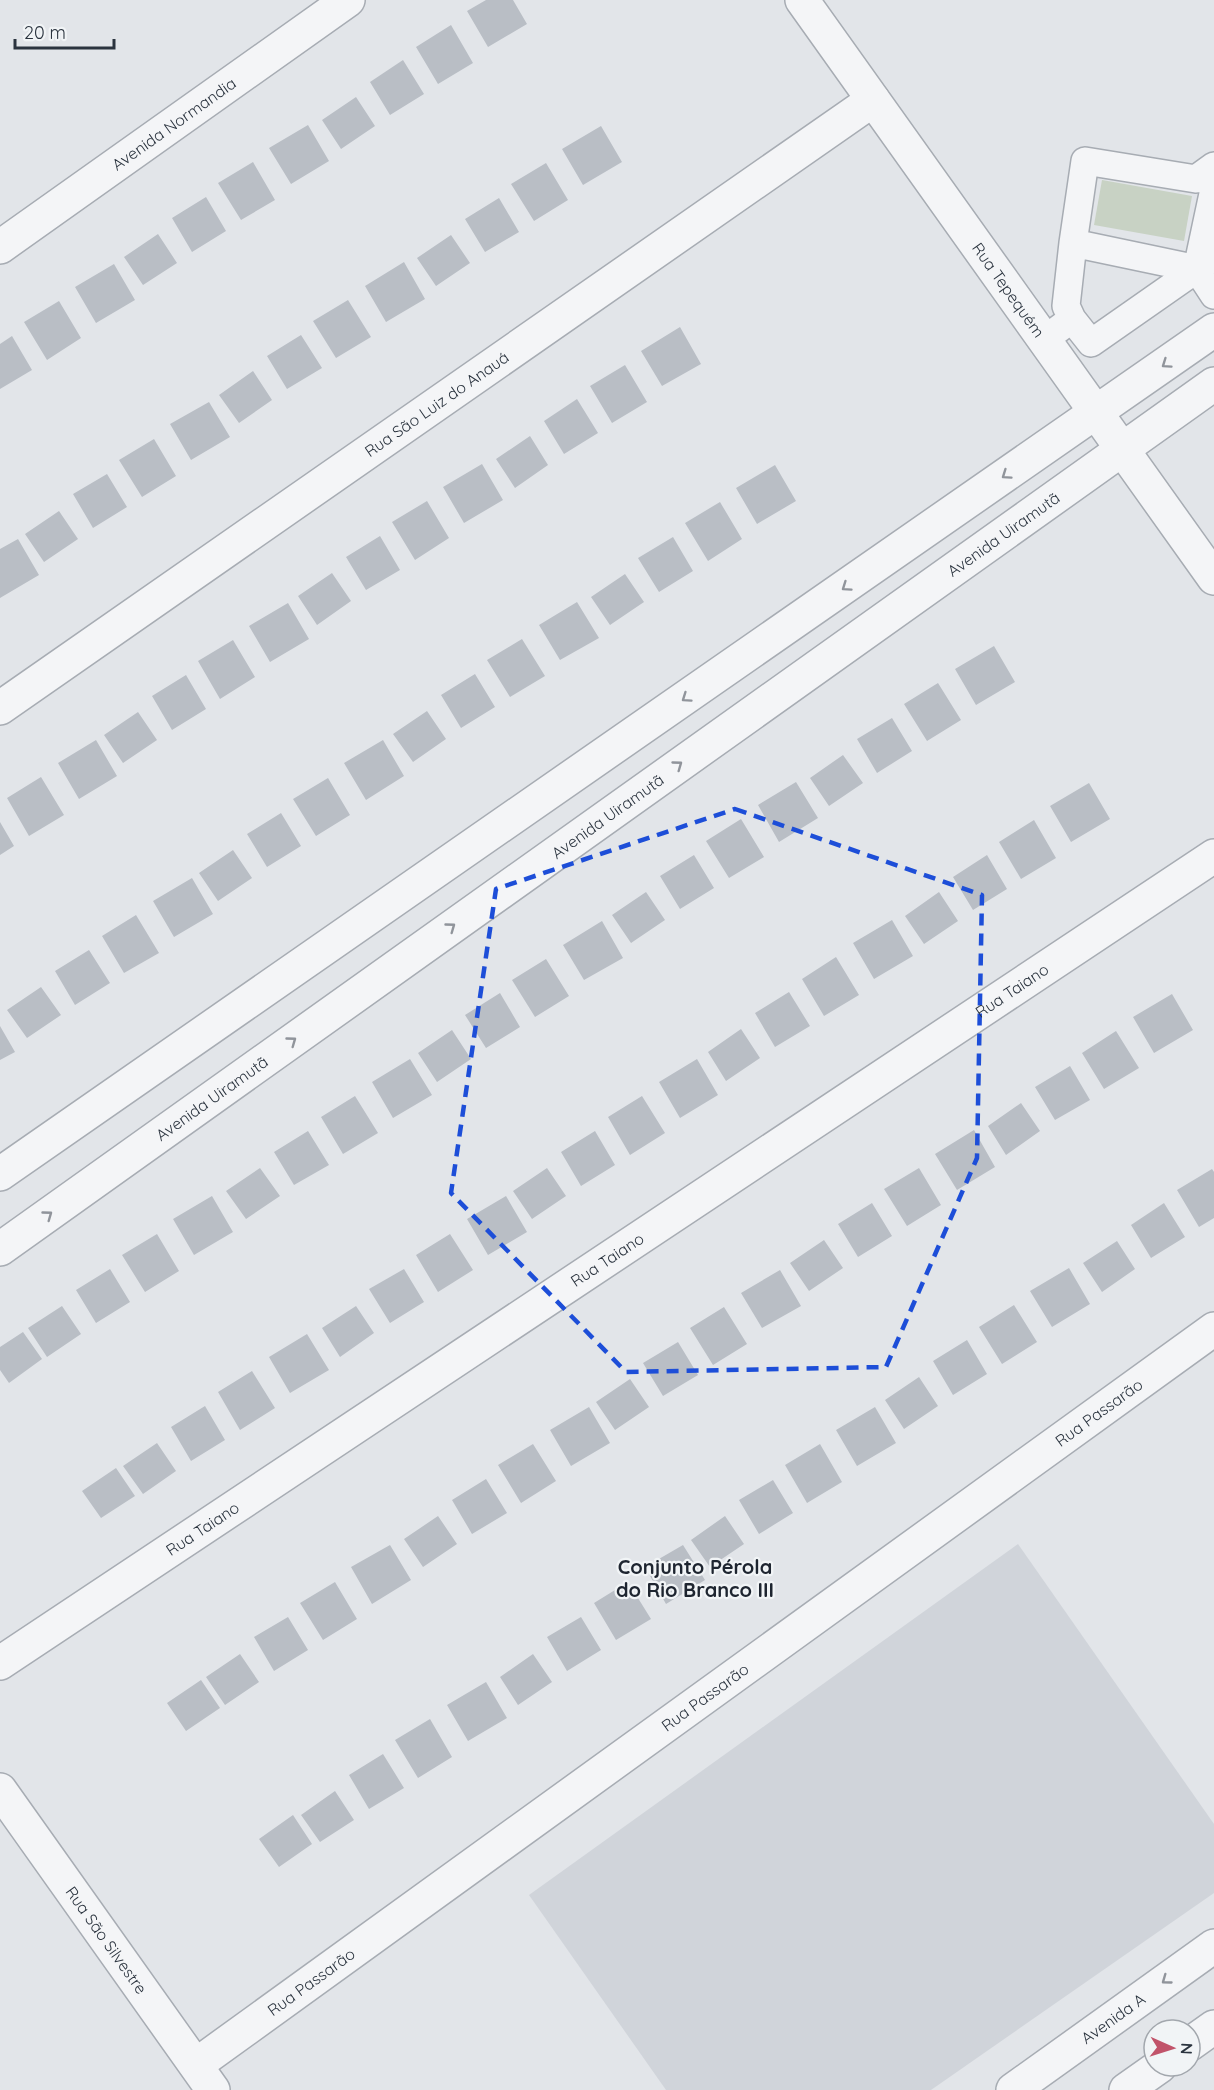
<svg xmlns="http://www.w3.org/2000/svg" width="1214" height="2090" font-family="Quicksand,sans-serif">
  <style>
    .built { fill: #d0d4da }
    .green { fill: #c8d2c4 }
    .building { fill: #b9bec5 }
    .lines { fill: none; stroke-linecap: round; stroke-linejoin: round }
    .pedestrian-casing { stroke: #a7acb3; stroke-width: 30 }
    .minor-casing { stroke: #a7acb3; stroke-width: 36 }
    .tertiary-casing { stroke: #a7acb3; stroke-width: 36 }
    .pedestrian { stroke: #f4f5f7; stroke-width: 27 }
    .minor { stroke: #f4f5f7; stroke-width: 33 }
    .tertiary { stroke: #f4f5f7; stroke-width: 33 }
    .oneway { stroke: #90949b }
    .marked { fill: none; stroke: #1d4ed8; stroke-width: 4.5; stroke-dasharray: 12 8; stroke-linejoin: round }
    .labels { text-anchor: middle; stroke-width: 4.5; stroke-linejoin: round; paint-order: stroke }
    .street-label { font-size: 16px; fill: #2b343f; stroke: #f1f4f6 }
    .quarter-label { font-size: 20px; font-weight: bold; fill: #1e2530; stroke: #f1f4f6 }
  </style>
  <rect width="100%" height="100%" fill="#e2e5e9"/>
  <path class="built" d="M1018,1544L1214,1824V1893L931,2090H666L529,1895Z"/>
  <path class="green" d="M1102,180L1192,196L1184,241L1094,225Z"/>
  <path class="building" d="M486,0H513L527,24L488,47L467,11Z
    M451,25L473,63L438,84L416,47Z
    M403,60L424,94L390,115L370,82Z
    M356,97L375,126L341,149L322,120Z
    M308,125L329,161L291,184L269,148Z
    M601,126L622,162L583,185L562,149Z
    M253,162L275,200L241,220L218,183Z
    M546,163L568,200L534,221L511,184Z
    M206,197L226,231L192,252L172,218Z
    M499,198L519,232L485,252L465,219Z
    M158,234L177,263L143,285L124,257Z
    M451,235L470,263L436,286L417,258Z
    M404,262L425,299L386,322L365,286Z
    M114,264L135,300L96,323L75,287Z
    M348,300L371,337L336,358L313,321Z
    M59,301L81,338L47,360L24,322Z
    M680,327L701,364L662,386L641,351Z
    M301,335L322,368L287,389L267,356Z
    M12,336L32,370L0,389V344Z
    M625,365L647,402L612,423L590,386Z
    M253,371L272,400L239,423L219,395Z
    M577,399L598,433L564,454L544,421Z
    M209,402L230,437L191,460L170,424Z
    M530,436L548,465L515,488L496,459Z
    M154,439L176,476L142,497L119,460Z
    M482,464L503,500L464,523L443,487Z
    M775,465L796,501L757,524L736,488Z
    M107,474L127,507L93,528L73,494Z
    M427,501L449,538L415,560L392,522Z
    M720,502L742,539L708,561L685,523Z
    M59,511L78,539L44,562L25,534Z
    M380,536L400,570L366,590L346,557Z
    M673,537L693,571L659,592L638,558Z
    M18,539L39,575L0,598V549Z
    M332,573L351,601L317,625L298,596Z
    M625,574L644,602L610,625L591,597Z
    M577,602L599,638L560,660L539,625Z
    M288,603L309,639L270,662L249,626Z
    M522,639L545,676L510,697L487,660Z
    M233,640L255,677L220,699L198,661Z
    M994,646L1015,682L976,705L955,669Z
    M475,674L495,707L461,728L441,695Z
    M186,675L206,709L172,730L152,696Z
    M938,683L961,720L927,741L904,704Z
    M427,711L446,739L413,762L393,734Z
    M138,712L157,740L123,763L104,735Z
    M892,718L912,751L877,773L857,739Z
    M96,740L117,776L79,799L58,763Z
    M383,740L404,776L366,800L344,763Z
    M843,755L863,783L829,806L810,778Z
    M41,777L64,815L29,836L7,798Z
    M328,778L350,815L316,836L293,799Z
    M796,782L818,818L779,842L758,805Z
    M1089,783L1110,819L1071,842L1050,806Z
    M281,813L301,846L267,867L247,834Z
    M741,819L764,857L729,878L706,841Z
    M1034,820L1056,858L1021,879L999,842Z
    M0,822L14,846L0,855Z
    M233,850L252,878L218,901L199,873Z
    M694,855L714,888L680,909L660,876Z
    M987,855L1007,889L973,910L953,877Z
    M192,878L213,914L174,937L153,901Z
    M646,892L665,920L631,943L612,915Z
    M939,892L958,921L924,944L905,916Z
    M136,915L159,953L124,973L102,936Z
    M892,920L913,956L874,979L853,943Z
    M602,921L623,958L584,980L563,945Z
    M89,950L110,983L75,1005L55,971Z
    M836,957L859,995L824,1016L802,979Z
    M546,959L569,996L535,1017L512,980Z
    M41,987L61,1015L27,1038L7,1010Z
    M789,992L810,1026L775,1047L755,1013Z
    M500,993L520,1027L486,1048L465,1015Z
    M1172,994L1193,1030L1154,1053L1133,1017Z
    M0,1026L15,1052L0,1060Z
    M741,1029L760,1058L726,1081L708,1052Z
    M452,1030L471,1059L437,1082L418,1053Z
    M1116,1031L1139,1068L1104,1089L1082,1053Z
    M410,1059L432,1095L393,1118L372,1082Z
    M697,1059L718,1095L680,1118L659,1082Z
    M1070,1066L1090,1100L1055,1120L1035,1087Z
    M355,1096L378,1133L343,1154L321,1117Z
    M642,1096L665,1133L630,1155L608,1117Z
    M1021,1103L1040,1131L1006,1155L988,1126Z
    M974,1130L995,1167L957,1190L935,1154Z
    M308,1131L329,1165L294,1185L274,1152Z
    M595,1131L615,1165L581,1186L561,1152Z
    M260,1168L280,1196L246,1219L226,1191Z
    M547,1168L566,1196L532,1219L513,1191Z
    M919,1168L941,1205L907,1226L884,1189Z
    M1212,1169L1214,1172V1218L1199,1227L1177,1190Z
    M212,1196L233,1232L194,1255L173,1219Z
    M506,1196L527,1232L488,1255L467,1219Z
    M872,1203L892,1236L858,1257L838,1224Z
    M1164,1203L1185,1237L1151,1258L1131,1225Z
    M157,1234L179,1271L145,1292L122,1255Z
    M450,1234L473,1270L438,1292L416,1255Z
    M824,1240L843,1268L809,1291L790,1263Z
    M1117,1241L1135,1269L1102,1292L1083,1263Z
    M1069,1268L1090,1304L1052,1327L1030,1291Z
    M110,1269L130,1302L96,1323L76,1290Z
    M404,1269L424,1302L390,1323L369,1289Z
    M780,1270L801,1306L762,1328L741,1293Z
    M1014,1305L1037,1342L1002,1364L979,1327Z
    M62,1306L81,1334L47,1357L28,1328Z
    M356,1306L374,1333L340,1357L322,1328Z
    M724,1307L747,1344L713,1365L690,1328Z
    M23,1332L42,1359L9,1383L0,1370V1347Z
    M307,1334L329,1370L290,1393L269,1357Z
    M967,1340L987,1374L953,1395L933,1361Z
    M678,1342L698,1375L663,1396L643,1363Z
    M252,1371L275,1408L240,1430L218,1392Z
    M919,1377L938,1406L904,1429L885,1400Z
    M630,1379L649,1407L615,1430L596,1402Z
    M205,1406L225,1440L191,1461L171,1427Z
    M589,1407L610,1443L571,1466L550,1430Z
    M875,1407L896,1443L857,1466L836,1430Z
    M157,1443L176,1471L143,1494L123,1466Z
    M533,1444L556,1481L521,1503L498,1465Z
    M820,1444L842,1482L807,1503L785,1465Z
    M116,1468L135,1496L101,1518L82,1491Z
    M486,1479L507,1513L472,1534L452,1500Z
    M773,1480L793,1513L759,1534L739,1500Z
    M438,1516L457,1544L423,1567L404,1539Z
    M725,1516L744,1544L710,1567L691,1540Z
    M390,1545L411,1580L372,1604L351,1567Z
    M683,1545L705,1580L666,1604L645,1567Z
    M335,1582L357,1619L323,1640L300,1603Z
    M628,1582L651,1619L616,1640L594,1603Z
    M288,1617L308,1650L274,1671L254,1637Z
    M581,1617L601,1650L567,1671L547,1637Z
    M240,1654L259,1682L225,1705L206,1677Z
    M533,1654L552,1682L518,1705L500,1677Z
    M201,1680L220,1708L186,1731L167,1703Z
    M486,1682L507,1718L468,1741L447,1705Z
    M430,1719L452,1757L418,1778L395,1740Z
    M383,1754L404,1788L369,1809L349,1775Z
    M335,1791L354,1820L320,1842L301,1815Z
    M293,1815L312,1844L279,1867L259,1839Z"/>
  <g class="lines">
    <g class="pedestrian-casing">
      <path id="pedestrian" d="M1214,166L1196,179L1085,161L1073,243L1197,269L1214,295
        M1197,269L1214,189
        M1072,319L1066,306L1073,243
        M1045,339L1072,319L1091,343L1214,257"/>
    </g>
    <g class="minor-casing">
      <g id="minor">
        <path id="s1" d="M802,0L1214,578"/>
        <path id="s2" d="M0,708L873,100"/>
        <path id="s3" d="M0,1663L1214,856"/>
        <path d="M1190,2044L1214,2027"/>
        <path id="s4" d="M196,2065L1214,1329"/>
        <path id="s5" d="M1013,2090L1214,1946"/>
        <path d="M1126,2090L1160,2066"/>
      </g>
    </g>
    <g class="tertiary-casing">
      <g id="tertiary">
        <path id="s6" d="M0,247L348,0"/>
        <path d="M0,1174L1214,330"/>
        <path id="s7" d="M0,1249L1214,384"/>
        <path id="s8" d="M0,1790L213,2090"/>
      </g>
    </g>
    <use href="#pedestrian" class="pedestrian"/>
    <use href="#minor" class="minor"/>
    <use href="#tertiary" class="tertiary"/>
  </g>
  <defs><path id="oneway-chevron" d="M-2-3.5L2.5 0L-2 3.5" fill="none" stroke-width="1.6" stroke-linecap="round" stroke-linejoin="round" transform="scale(1.5)"/></defs>
  <g class="oneway">
    <use href="#oneway-chevron" transform="translate(1166 364) rotate(145)"/>
    <use href="#oneway-chevron" transform="translate(1006 475) rotate(145)"/>
    <use href="#oneway-chevron" transform="translate(846 587) rotate(145)"/>
    <use href="#oneway-chevron" transform="translate(686 698) rotate(145)"/>
    <use href="#oneway-chevron" transform="translate(678 765) rotate(-36)"/>
    <use href="#oneway-chevron" transform="translate(451 927) rotate(-36)"/>
    <use href="#oneway-chevron" transform="translate(292 1041) rotate(-36)"/>
    <use href="#oneway-chevron" transform="translate(48 1215) rotate(-36)"/>
    <use href="#oneway-chevron" transform="translate(1166 1980) rotate(144)"/>
  </g>
  <path class="marked" d="M735,809L982,895L977,1158L886,1367L626,1372L451,1193L496,889Z"/>
  <g class="labels">
    <g class="street-label">
      <text dy="6" stroke="none"><textPath href="#s6" startOffset="213">Avenida Normandia</textPath></text>
      <text dy="6" stroke="none"><textPath href="#s1" startOffset="356">Rua Tepequém</textPath></text>
      <text dy="6" stroke="none"><textPath href="#s2" startOffset="532">Rua São Luiz do Anauá</textPath></text>
      <text dy="6" stroke="none"><textPath href="#s7" startOffset="1232">Avenida Uiramutã</textPath></text>
      <text dy="6" stroke="none"><textPath href="#s7" startOffset="746">Avenida Uiramutã</textPath></text>
      <text dy="6" stroke="none"><textPath href="#s3" startOffset="1215">Rua Taiano</textPath></text>
      <text dy="6" stroke="none"><textPath href="#s7" startOffset="260">Avenida Uiramutã</textPath></text>
      <text dy="6" stroke="none"><textPath href="#s3" startOffset="729">Rua Taiano</textPath></text>
      <text dy="6" stroke="none"><textPath href="#s4" startOffset="1114">Rua Passarão</textPath></text>
      <text dy="6" stroke="none"><textPath href="#s3" startOffset="243">Rua Taiano</textPath></text>
      <text dy="6" stroke="none"><textPath href="#s4" startOffset="628">Rua Passarão</textPath></text>
      <text dy="6" stroke="none"><textPath href="#s8" startOffset="184">Rua São Silvestre</textPath></text>
      <text dy="6" stroke="none"><textPath href="#s4" startOffset="142">Rua Passarão</textPath></text>
      <text dy="6" stroke="none"><textPath href="#s5" startOffset="123">Avenida A</textPath></text>
    </g>
    <g class="quarter-label">
      <text x="695" y="1574">Conjunto Pérola<tspan x="695" dy="23">do Rio Branco III</tspan></text>
    </g>
  </g>
  <g transform="translate(1172 2048) rotate(93)"><circle r="28" fill="#f1f4f6" stroke="#a2a7ad" stroke-width="1.5"/>
  <path d="M0-4.5L10 22L0 15L-10 22Z" fill="#c1536a"/>
  <text y="-9" font-size="16" font-weight="bold" text-anchor="middle" fill="#2b343f">N</text>
  </g>
  <path d="M15 39v9h99v-9" fill="none" stroke="#2b343f" stroke-width="3"/>
  <text x="24" y="39" font-size="18" fill="#2b343f" stroke="#f1f4f6" stroke-width="4.5" paint-order="stroke">20 m</text>
</svg>
